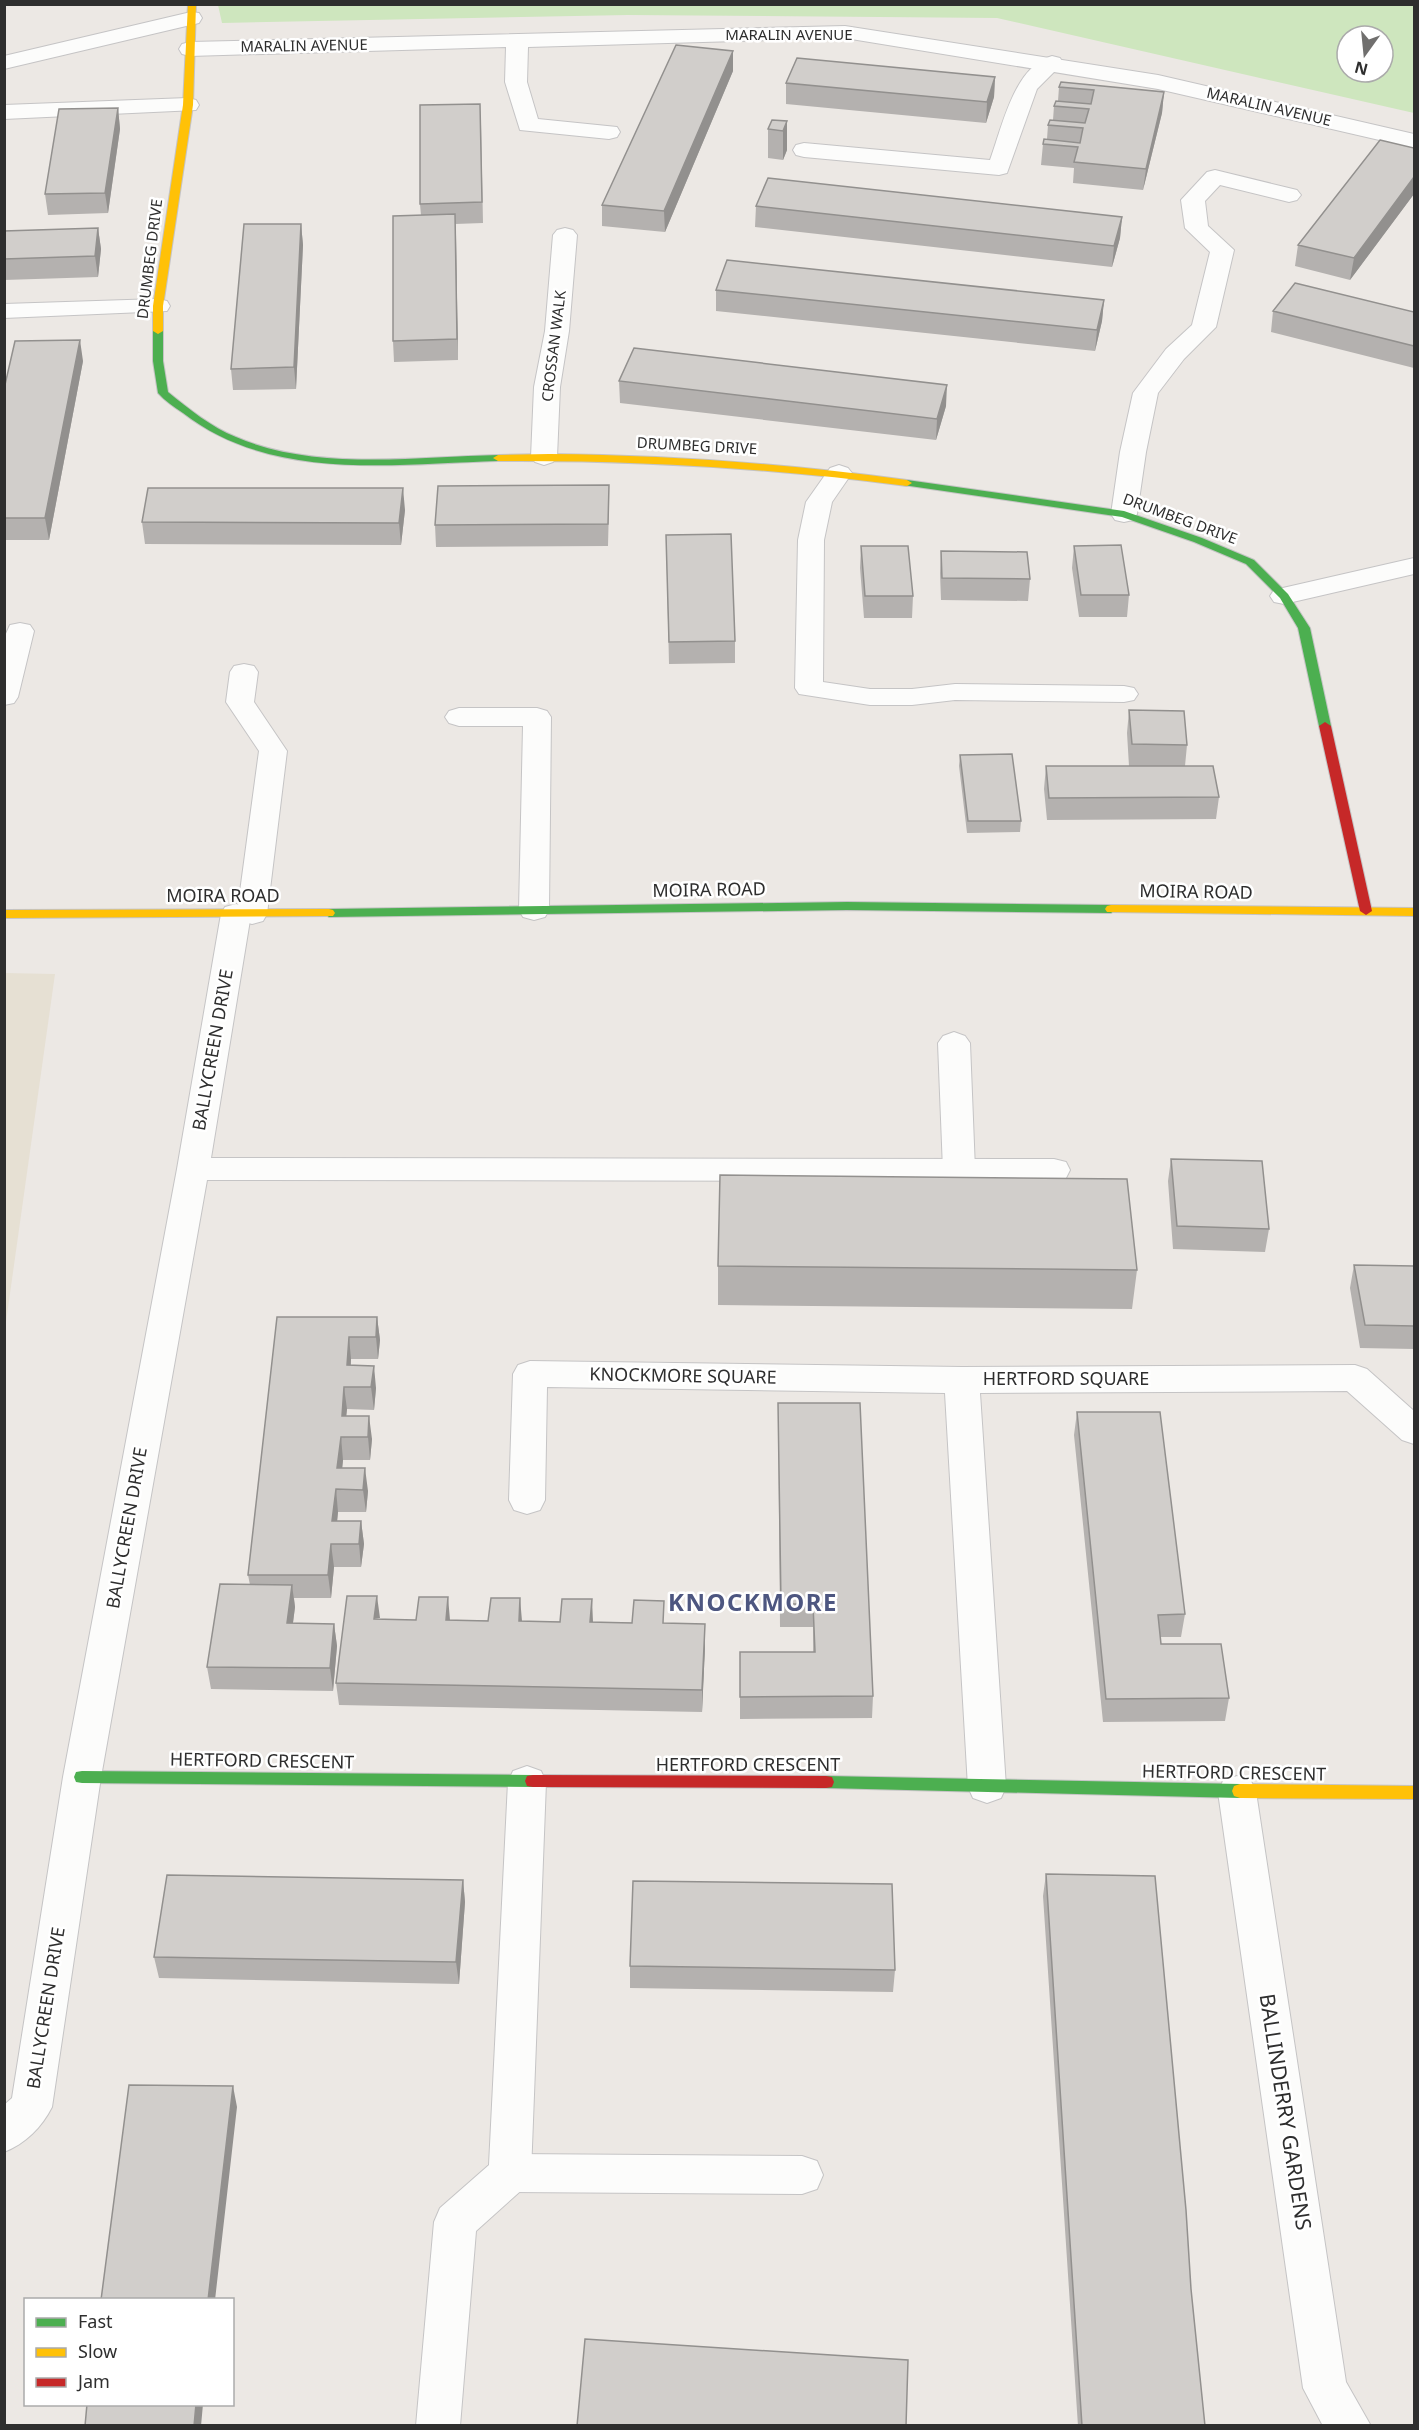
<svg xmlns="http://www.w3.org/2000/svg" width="1419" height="2430" font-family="'Noto Sans',sans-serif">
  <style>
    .education { fill: #e6e0d3 }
    .green { fill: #cee6be; fill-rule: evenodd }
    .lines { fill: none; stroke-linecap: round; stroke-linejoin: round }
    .lane-casing { stroke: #c5c4c5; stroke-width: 2 }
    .street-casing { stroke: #c5c4c5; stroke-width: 2 }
    .fast-casing { stroke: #c5c4c5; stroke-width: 2 }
    .slow-casing { stroke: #c5c4c5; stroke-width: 2 }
    .jam-casing { stroke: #c5c4c5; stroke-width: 2 }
    .lane { fill: #fcfcfb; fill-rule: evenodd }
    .street { fill: #fcfcfb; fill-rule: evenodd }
    .fast { fill: #4caf50; fill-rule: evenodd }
    .slow { fill: #ffc107; fill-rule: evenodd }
    .jam { fill: #c62828; fill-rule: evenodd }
    .wall { fill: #b4b1af }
    .shaded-wall { fill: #92908e }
    .building { fill: #d1cecb; stroke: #92908e; stroke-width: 1.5 }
    .labels { text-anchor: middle; stroke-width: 5; stroke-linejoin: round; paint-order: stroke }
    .far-street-label { font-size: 15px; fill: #2e2e2e; stroke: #fff }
    .street-label { font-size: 18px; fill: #2e2e2e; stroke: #fff }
    .near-street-label { font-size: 21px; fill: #2e2e2e; stroke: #fff }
    .district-label { font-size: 24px; font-weight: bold; letter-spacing: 1.5px; fill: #4d5680; stroke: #fff }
  </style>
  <rect width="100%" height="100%" fill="#ece8e4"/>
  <path class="education" d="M5,973L55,974L5,1329L4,973Z"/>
  <path class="green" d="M218,5H1414V113L997,18L628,15L222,23ZM1347,36H1383V72H1347Z"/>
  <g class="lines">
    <g class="lane-casing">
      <path id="lane" d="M191,12L199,13L202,18L199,23L4,69V56Z
        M1052,56L1060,58L1063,63L1037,89L1007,173L999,175L804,157L796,155L793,150L796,145L804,143L990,160C1002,128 1014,66 1052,56Z
        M188,98L196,100L199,105L196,110L4,119V105Z
        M20,623L30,625L34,631L18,697L14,703L4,705V638L10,625Z
        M244,664L254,666L258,672L254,702L287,751L267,914L263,921L252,924L241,921L237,914L259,751L226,702L230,672L234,666Z
        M459,708H537L547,711L551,717L549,910L545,917L534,920L523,917L519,910L523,726H459L449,723L445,717L449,711Z
        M954,1032L965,1036L970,1043L975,1170L971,1178L959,1181L947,1178L943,1170L938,1043L943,1036Z
        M510,2154L802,2156L817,2161L823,2175L817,2189L802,2194L510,2192L495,2187L489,2173L495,2159Z"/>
    </g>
    <g class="street-casing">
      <path id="street" d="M845,26L1158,75L1414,134V148L1158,89L845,38L528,47L527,82L538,119L617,127L620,132L617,137L609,139L520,130L505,82L506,47L190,56L182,54L179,49L182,44L190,42Z
        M1215,170L1297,190L1301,195L1297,200L1289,202L1220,185L1205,201L1208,226L1234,250L1216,327L1184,359L1158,393L1146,452L1137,514L1133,520L1124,522L1115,520L1111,514L1120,452L1133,393L1166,349L1192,325L1210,252L1185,228L1181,200L1207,172Z
        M565,228L573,230L577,235L569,331L560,387L557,457L553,462L544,465L535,462L531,457L534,387L545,331L553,235L557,230Z
        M158,299L167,301L170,306L167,311L4,318V304Z
        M839,465L848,468L852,473L832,502L824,540L823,682L870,689H912L955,684L1124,686L1134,688L1138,694L1134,700L1124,702L955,700L912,705H870L799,694L795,688L798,540L806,502L830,468Z
        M1414,558V574L1284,604L1274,602L1270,596L1274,590Z
        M236,904L247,907L251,914L211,1158L1054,1159L1066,1162L1070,1170L1066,1178L1054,1181L207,1180L101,1777L52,2107C42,2127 25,2144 4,2152V2105L12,2098L63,1777L177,1169L221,914L225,907Z
        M530,1361L962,1367L1355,1365L1367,1369L1414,1411V1444L1402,1440L1347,1391L980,1393L1006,1787L1001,1798L987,1803L973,1798L968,1787L945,1393L547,1387L545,1500L540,1510L527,1514L514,1510L509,1500L513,1374L518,1365Z
        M527,1766L541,1771L546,1782L531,2173L525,2187L476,2231L460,2426H416L434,2222L440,2208L489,2165L508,1782L513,1771Z
        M1237,1776L1251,1781L1256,1792L1346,2382L1371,2426H1323L1303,2388L1218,1792L1223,1781Z"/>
    </g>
    <g class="fast-casing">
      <path id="fast" d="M158,328L163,331V361L168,392C189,409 211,427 236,437C314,471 415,457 498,455L503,458L498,461C393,464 272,482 183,413C174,407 165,401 158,393L153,361V331Z
        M907,480L1124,511L1202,538L1254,560L1288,594L1310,628L1331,726L1325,730L1319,726L1298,628L1280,598L1246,564L1194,542L1122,517L903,485V481Z
        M847,902L1111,905L1117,909L1111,913L847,910L329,917L323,913L329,909Z
        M82,1771L533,1775L539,1776L541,1781L539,1786L533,1787L82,1783L76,1782L74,1777L76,1772Z
        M826,1776L1240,1784L1246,1786L1248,1791L1246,1796L1240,1798L826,1788L820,1787L818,1782L820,1777Z"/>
    </g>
    <g class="slow-casing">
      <path id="slow" d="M188,4H196L193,105L163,306V331L158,334L153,331V306L183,105Z
        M549,454C669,455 788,464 907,480L912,483L907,486C771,468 635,460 498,461L493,458L498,455Z
        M1111,905L1414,908V916L1107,912L1105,909L1107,906Z
        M329,909L333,910L335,913L333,916L4,918V910Z
        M1240,1784L1414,1786V1799L1240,1798L1234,1796L1232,1791L1234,1786Z"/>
    </g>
    <g class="jam-casing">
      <path id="jam" d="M1325,722L1331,726L1372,911L1366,915L1360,911L1319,726Z
        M533,1775L826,1776L832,1777L834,1782L832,1787L826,1788L533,1787L527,1786L525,1781L527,1776Z"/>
    </g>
    <use href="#lane" class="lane"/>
    <use href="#street" class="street"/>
    <use href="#fast" class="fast"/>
    <use href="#slow" class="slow"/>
    <use href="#jam" class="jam"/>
  </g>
  <path class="wall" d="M733,51V71L665,232L602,226V205Z
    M995,77L994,97L986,123L786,104V83Z
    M1059,87L1164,92L1162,113L1143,190L1073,183L1074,168L1041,165L1043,144L1047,139L1048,125L1053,120L1054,106L1058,101Z
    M118,108L120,129L108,213L48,215L45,194Z
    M787,121V150L783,160L768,158V129Z
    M481,124L483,223L455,224L458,360L394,362L393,341L421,215L420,204Z
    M1414,148V194L1350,280L1295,266L1298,245Z
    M756,206L1122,217L1120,238L1112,267L755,227Z
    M301,224L303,245L296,389L233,390L231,369Z
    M98,228L101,249L98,277L4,280V231Z
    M716,290L1104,300L1102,321L1095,351L716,311Z
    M1273,311L1414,312V368L1271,332Z
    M83,361L49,540H4V389Z
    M619,381L946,406L936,440L620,403Z
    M609,507L608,546L436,547L435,525Z
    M405,510L401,545L145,544L142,522Z
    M666,535L735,641V663L669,664Z
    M861,546L913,596L912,618H864L860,568Z
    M1074,546L1129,595L1127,617H1079L1072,568Z
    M941,551L1030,579L1028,601L941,600L940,573Z
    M1129,710L1187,745L1185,766L1219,797L1216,819L1047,820L1044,789L1046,766H1129L1127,733Z
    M960,755L1021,821L1020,832L967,833L959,766Z
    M1171,1159L1269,1229L1265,1252L1173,1249L1168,1181Z
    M1354,1265L1414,1266V1349L1360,1348L1350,1288Z
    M718,1266L1137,1270L1132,1309L718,1305Z
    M277,1317H377L380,1340L378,1359H351V1365L376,1388L374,1410L347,1409L346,1416L372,1439L370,1460H343L342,1468L368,1491L366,1512H338L337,1521H361L364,1544L361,1567H334L331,1598H294L295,1607L293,1623L334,1624L337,1646L333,1691L211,1689L207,1667L250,1585L248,1575Z
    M778,1403L873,1696L872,1718L740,1719V1652H813V1627H780Z
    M1077,1412L1185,1614L1181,1637H1160L1161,1644L1229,1698L1225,1721L1103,1722L1074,1435Z
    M450,1620L664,1623L705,1647L702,1712L339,1705L336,1683Z
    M1046,1874L1191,2289L1205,2426H1078L1043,1896Z
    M463,1880L465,1902L459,1984L159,1978L154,1957Z
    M630,1966L895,1970L893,1992L630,1988Z"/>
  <path class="shaded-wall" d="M733,51V71L665,232L664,211Z
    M995,77L994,97L986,123L987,102Z
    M1164,92L1162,113L1143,190L1146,169Z
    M118,108L120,129L108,213L105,193Z
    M787,121V150L783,160V131Z
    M1414,177V194L1350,280L1354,258Z
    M455,214L456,235L458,360L457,339Z
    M1122,217L1120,238L1112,267L1114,246Z
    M301,224L303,245L296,389L294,367Z
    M98,228L101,249L98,277L95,256Z
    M1104,300L1102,321L1095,351L1097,330Z
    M80,340L83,361L49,540L45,518Z
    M947,385L946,406L936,440L937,419Z
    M403,488L405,510L401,545L399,523Z
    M377,1317L380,1340L378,1359L376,1337Z
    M349,1337L351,1359L349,1388L347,1365Z
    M374,1366L376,1388L374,1410L371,1387Z
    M344,1387L347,1409L344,1439L342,1416Z
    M369,1416L372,1439L370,1460L368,1437Z
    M341,1437L343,1460L340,1491L337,1468Z
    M365,1468L368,1491L366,1512L363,1490Z
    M336,1489L338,1512L335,1543L332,1521Z
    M361,1521L364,1544L361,1567L359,1544Z
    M331,1544L334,1567L331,1598L328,1575Z
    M292,1585L295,1607L290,1645L287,1623Z
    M377,1596L380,1618L374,1619Z
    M448,1597L450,1620L448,1642L446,1620Z
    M520,1598L522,1621L520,1644L519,1621Z
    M592,1599L593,1622H590Z
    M334,1624L337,1646L333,1691L330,1668Z
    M705,1624V1647L702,1712V1690Z
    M463,1880L465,1902L459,1984L456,1962Z
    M233,2086L237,2107L215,2300H208Z
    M196,2404H203L201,2426H194Z"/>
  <path class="building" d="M676,45L733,51L664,211L602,205Z
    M797,58L995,77L987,102L786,83Z
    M1061,82L1164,92L1146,169L1074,162L1078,147L1043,144L1044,139L1080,143L1083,128L1048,125L1050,120L1085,123L1089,109L1054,106L1056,101L1091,104L1094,90L1059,87Z
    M480,104L482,202L420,204V105Z
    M118,108L105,193L45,194L59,109Z
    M772,120L787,121L783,131L768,129Z
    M1380,140L1414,148V177L1354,258L1298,245Z
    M768,178L1122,217L1114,246L756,206Z
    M455,214L457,339L393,341V216Z
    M244,224H301L294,367L231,369Z
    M98,228L95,256L4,259V231Z
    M727,260L1104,300L1097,330L716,290Z
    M1295,283L1414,312V346L1273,311Z
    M80,340L45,518H4V389L15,341Z
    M634,348L947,385L937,419L619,381Z
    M609,485L608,524L435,525L438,486Z
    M148,488H403L399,523L142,522Z
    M731,534L735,641L669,642L666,535Z
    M1121,545L1129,595H1081L1074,546Z
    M861,546H908L913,596H865Z
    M941,551L1027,552L1030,579L942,578Z
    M1129,710L1184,711L1187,745L1132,744Z
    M1012,754L1021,821H968L960,755Z
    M1046,766H1213L1219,797L1049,798Z
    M1171,1159L1262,1161L1269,1229L1177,1226Z
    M720,1175L1127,1179L1137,1270L718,1266Z
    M1354,1265L1414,1266V1326L1365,1325Z
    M277,1317H377L376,1337H349L347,1365L374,1366L371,1387H344L342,1416H369L368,1437H341L337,1468H365L363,1490L336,1489L332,1521H361L359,1544H331L328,1575H248Z
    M778,1403H860L873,1696L740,1697V1652H815L813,1604H781Z
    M1077,1412H1160L1185,1614L1158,1615L1161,1644H1221L1229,1698L1106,1699Z
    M220,1584L292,1585L287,1623L334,1624L330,1668L207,1667Z
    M347,1596H377L374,1619L416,1620L419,1597H448L446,1620L488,1621L491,1598H520L519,1621L560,1622L562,1599H592L590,1622L632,1623L634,1600L664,1601L663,1623L705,1624L702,1690L336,1683Z
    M1046,1874L1155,1876L1186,2210L1191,2289L1205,2426H1082Z
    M167,1875L463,1880L456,1962L154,1957Z
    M633,1881L892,1884L895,1970L630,1966Z
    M129,2085L233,2086L208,2300H101Z
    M585,2339L908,2360L906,2426H577Z
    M87,2404H196L194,2426H85Z"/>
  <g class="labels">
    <g class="far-street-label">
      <text x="789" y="40">MARALIN AVENUE</text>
      <text transform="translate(304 46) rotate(-1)" y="5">MARALIN AVENUE</text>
      <text transform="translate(1269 107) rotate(13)" y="5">MARALIN AVENUE</text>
      <text transform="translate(150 259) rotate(-83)" y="5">DRUMBEG DRIVE</text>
      <text transform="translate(554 346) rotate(-83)" y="5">CROSSAN WALK</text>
      <text transform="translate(697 446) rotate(3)" y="5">DRUMBEG DRIVE</text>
      <text transform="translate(1180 519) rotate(20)" y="5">DRUMBEG DRIVE</text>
    </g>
    <g class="street-label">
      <text transform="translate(709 890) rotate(-1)" y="6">MOIRA ROAD</text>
      <text transform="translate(1196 892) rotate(1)" y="6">MOIRA ROAD</text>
      <text x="223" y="902">MOIRA ROAD</text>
      <text transform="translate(213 1050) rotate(-80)" y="6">BALLYCREEN DRIVE</text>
      <text transform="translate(683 1376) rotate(1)" y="6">KNOCKMORE SQUARE</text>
      <text x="1066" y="1385">HERTFORD SQUARE</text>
      <text transform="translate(127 1528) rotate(-80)" y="6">BALLYCREEN DRIVE</text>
      <text transform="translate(262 1761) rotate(1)" y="6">HERTFORD CRESCENT</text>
      <text x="748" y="1771">HERTFORD CRESCENT</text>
      <text transform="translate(1234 1773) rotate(1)" y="6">HERTFORD CRESCENT</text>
      <text transform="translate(46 2008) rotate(-81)" y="6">BALLYCREEN DRIVE</text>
    </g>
    <g class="near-street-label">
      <text transform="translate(1285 2112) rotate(81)" y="7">BALLINDERRY GARDENS</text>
    </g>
    <g class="district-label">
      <text x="753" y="1611">KNOCKMORE</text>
    </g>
  </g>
  <rect width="1419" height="2430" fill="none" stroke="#2e2e2e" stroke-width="12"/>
  <rect x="24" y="2298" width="210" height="108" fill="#ffffff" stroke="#ababab" stroke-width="1.5"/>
  <rect x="36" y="2318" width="30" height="9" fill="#4caf50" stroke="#ababab" stroke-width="1.5"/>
  <text x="78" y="2328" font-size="18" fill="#2e2e2e">Fast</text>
  <rect x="36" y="2348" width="30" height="9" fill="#ffc107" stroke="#ababab" stroke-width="1.5"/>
  <text x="78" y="2358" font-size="18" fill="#2e2e2e">Slow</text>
  <rect x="36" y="2378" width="30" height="9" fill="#c62828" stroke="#ababab" stroke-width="1.5"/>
  <text x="78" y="2388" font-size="18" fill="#2e2e2e">Jam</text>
  <g transform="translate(1365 54) rotate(195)"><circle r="28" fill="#ffffff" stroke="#ababab" stroke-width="1.5"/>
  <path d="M0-4.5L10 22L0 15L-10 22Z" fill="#706f6e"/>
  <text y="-9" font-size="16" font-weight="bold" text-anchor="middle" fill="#2e2e2e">N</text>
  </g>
</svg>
